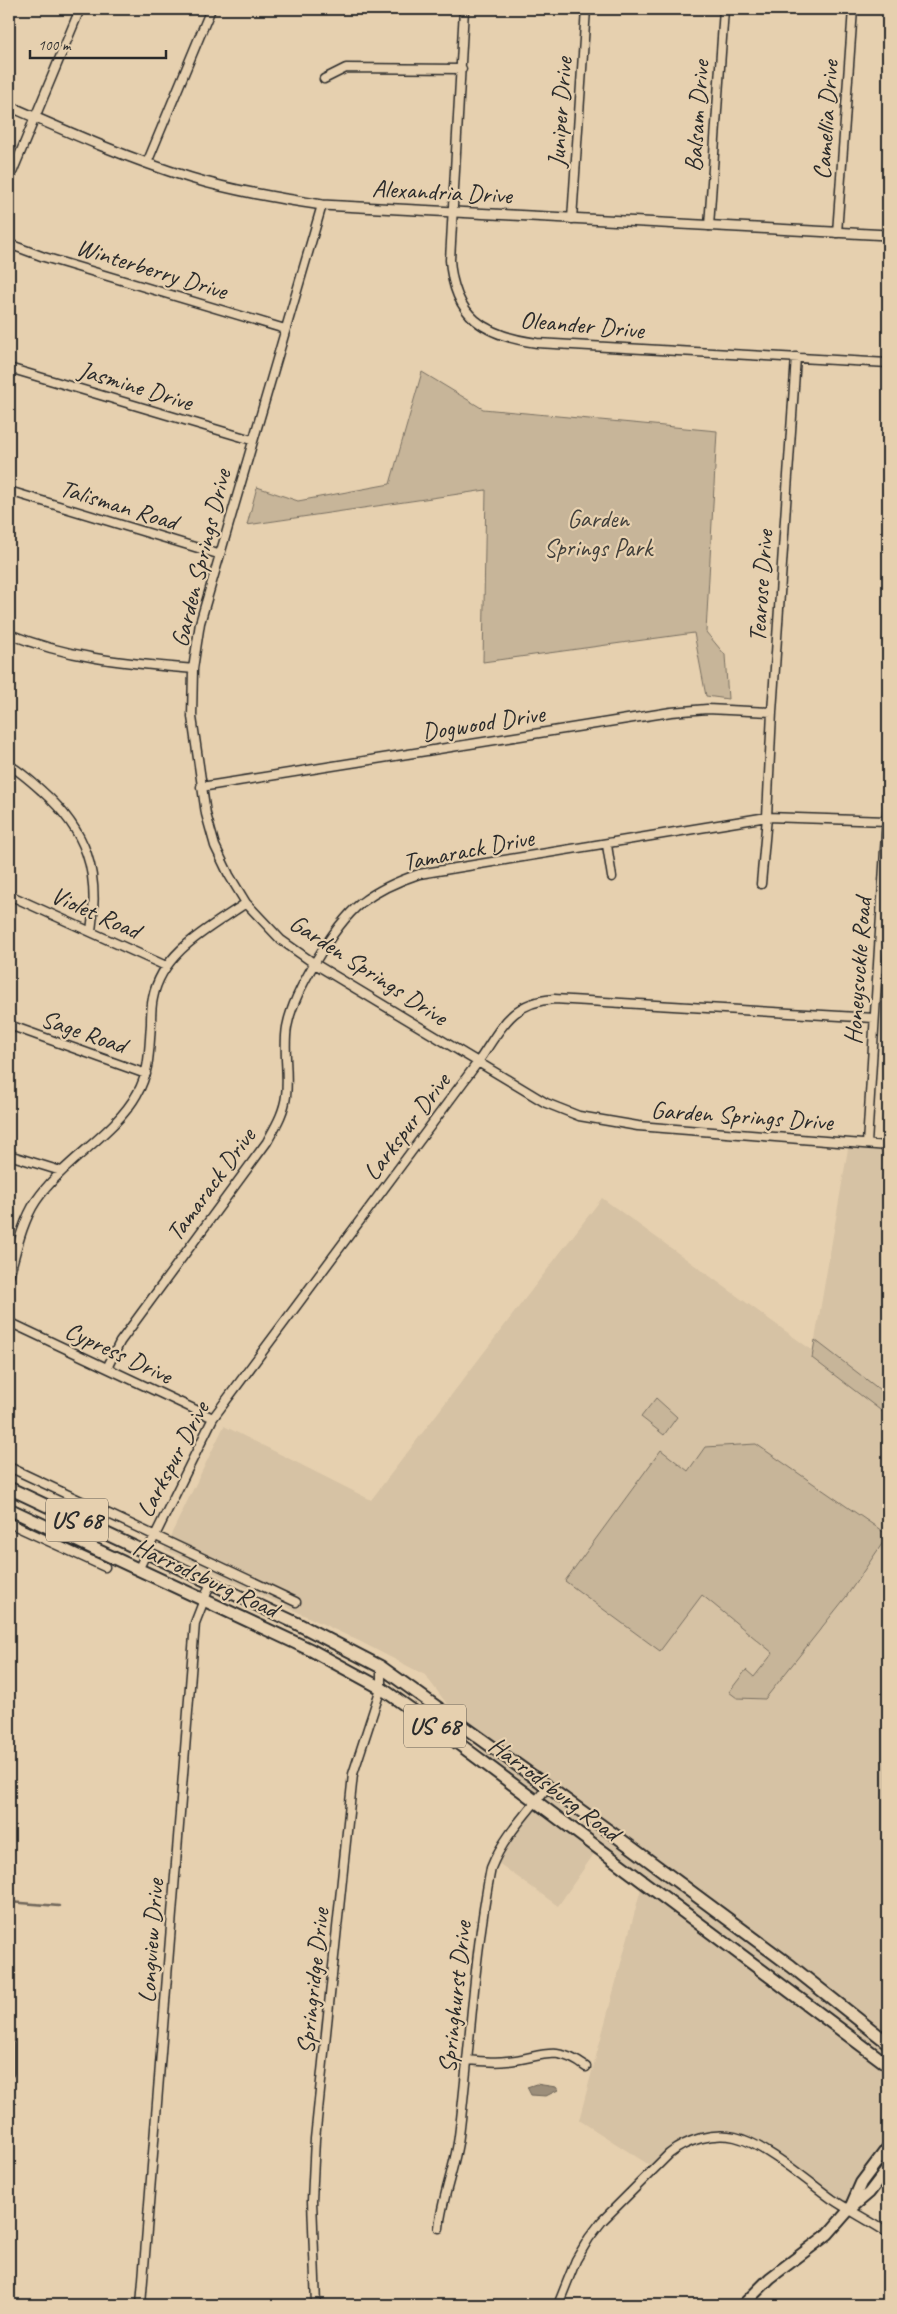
<svg xmlns="http://www.w3.org/2000/svg" width="897" height="2314" font-family="Caveat,sans-serif">
  <style>
    .built { fill: #d6c2a4 }
    .green { fill: #c7b599; stroke: #797062 }
    .water { fill: #9c8e7a; stroke: #6f665a }
    .lines { fill: none; stroke-linecap: round; stroke-linejoin: round }
    .stream { stroke: #6f665a; stroke-width: 2.5 }
    .minor-casing { stroke: #2b2b2b; stroke-width: 11 }
    .tertiary-casing { stroke: #2b2b2b; stroke-width: 12 }
    .secondary-casing { stroke: #2b2b2b; stroke-width: 14 }
    .primary-casing { stroke: #2b2b2b; stroke-width: 15 }
    .minor { stroke: #e6d0af; stroke-width: 8 }
    .tertiary { stroke: #e6d0af; stroke-width: 9 }
    .secondary { stroke: #e6d0af; stroke-width: 10 }
    .primary { stroke: #e6d0af; stroke-width: 11 }
    .labels { text-anchor: middle; stroke-width: 4.5; stroke-linejoin: round; paint-order: stroke }
    .shield { fill: #e6d0af; stroke: #635c53; stroke-width: 1 }
    .shield-label { font-size: 24px; font-weight: bold; fill: #2b2b2b }
    .street-label { font-size: 25px; fill: #2b2b2b; stroke: #e6d0af }
    .park-label { font-size: 25px; fill: #42403c; stroke: #e6d0af }
  </style>
  <rect width="100%" height="100%" fill="#e6d0af"/>
  <filter id="ink" filterUnits="userSpaceOnUse"><feTurbulence type="fractalNoise" baseFrequency=".02" numOctaves="2"/><feDisplacementMap in="SourceGraphic" scale="10" xChannelSelector="R" yChannelSelector="G"/><feConvolveMatrix kernelMatrix="1 2 1 2 8 2 1 2 1" color-interpolation-filters="sRGB"/></filter>
  <g filter="url(#ink)">
    <path class="built" d="M849,1143L888,1146V2158L849,2210L742,2139L707,2137L675,2149L654,2168L579,2120L643,1881L598,1848L558,1906L494,1860L535,1802L503,1778L425,1675L359,1641L164,1549L224,1426L371,1500L602,1198L813,1351Z"/>
    <path class="green" d="M422,372L483,409L717,431L706,632L725,655L728,699L706,696L694,633L483,662L486,490L247,525L257,487L298,501L390,484Z
      M815,1340L888,1396V1416L812,1358Z
      M656,1398L677,1417L664,1435L641,1417Z
      M756,1444L888,1535L846,1597L765,1699L737,1698L729,1692L746,1670L754,1677L773,1653L702,1595L660,1651L565,1581L661,1450L688,1471L705,1447Z"/>
    <path class="water" d="M536,2084L556,2087L558,2090L546,2096L531,2095L527,2087Z"/>
    <g class="lines">
      <path class="stream" d="M9,1902L59,1906"/>
      <g class="minor-casing">
        <path id="minor" d="M464,9L450,260C454,317 485,336 537,343L888,363
          M324,79L346,68L462,69
          M147,163L211,9
          M9,180L80,9
          M322,205L200,623L193,669L192,717L206,814L215,846L229,875L246,903L281,940L315,964L546,1103L579,1116L638,1126L888,1146
          M572,219L586,9
          M709,226L724,9
          M837,233L853,9
          M9,244L44,257L285,329
          M9,368L252,440
          M9,491L218,554
          M9,634C71,659 127,663 193,669
          M9,765C21,772 32,782 42,791C87,831 100,872 91,931
          M201,787L671,712L707,709L772,712
          M607,845L612,877
          M761,884L767,817L772,712L796,357
          M9,895L166,966
          M9,1025L146,1074
          M867,1144L888,801
          M9,1155L61,1171
          M9,1276C16,1252 22,1222 36,1201C63,1161 115,1134 137,1094C150,1072 149,1049 151,1024C151,1016 151,1006 153,998C162,951 210,928 246,903
          M9,1322L213,1418
          M107,1368L120,1342L267,1142C275,1127 284,1113 286,1096C289,1073 283,1050 287,1027C293,993 334,925 361,903C378,890 398,881 419,874L767,817L887,821
          M9,1467L296,1602
          M9,1523L105,1567
          M138,1570L213,1418L478,1062C501,1029 510,1002 554,999L874,1018
          M9,2045V2073
          M467,2060C480,2061 494,2063 507,2061C541,2058 554,2043 586,2067
          M439,2228C442,2197 455,2168 459,2136C470,2048 474,1955 491,1868C503,1837 528,1812 548,1786
          M141,2305L195,1623L211,1582
          M316,2305L312,2201L315,2139L353,1774L381,1688V1667
          M558,2305L576,2260L589,2238L602,2221L669,2154C686,2140 713,2132 735,2137C765,2144 806,2180 832,2199C850,2211 870,2221 888,2233"/>
      </g>
      <g class="tertiary-casing">
        <path id="tertiary" d="M9,106C68,132 129,159 191,178C234,191 278,198 322,205L888,235"/>
      </g>
      <g class="secondary-casing">
        <path id="secondary" d="M851,2206L861,2183L888,2147
          M743,2305L770,2278L828,2234L849,2210L869,2193L888,2168"/>
      </g>
      <g class="primary-casing">
        <path id="primary" d="M9,1488L296,1623L381,1667L616,1836L791,1966L888,2043
          M9,1509L311,1650L381,1688L443,1732L888,2065"/>
      </g>
      <use href="#minor" class="minor"/>
      <use href="#tertiary" class="tertiary"/>
      <use href="#secondary" class="secondary"/>
      <use href="#primary" class="primary"/>
    </g>
  </g>
  <g class="labels">
    <g class="shield">
      <rect x="46" y="1498.5" width="62" height="43" rx="4"/>
      <rect x="404" y="1704.5" width="62" height="43" rx="4"/>
    </g>
    <g class="shield-label">
      <text x="77" y="1528">US 68</text>
      <text x="435" y="1734">US 68</text>
    </g>
    <g class="street-label">
      <text transform="translate(559 112) rotate(-86)" y="9">Juniper Drive</text>
      <text transform="translate(696 116) rotate(-86)" y="9">Balsam Drive</text>
      <text transform="translate(825 120) rotate(-86)" y="9">Camellia Drive</text>
      <text transform="translate(442 191) rotate(3)" y="9">Alexandria Drive</text>
      <text transform="translate(152 268) rotate(17)" y="9">Winterberry Drive</text>
      <text transform="translate(582 324) rotate(5)" y="9">Oleander Drive</text>
      <text transform="translate(136 385) rotate(17)" y="9">Jasmine Drive</text>
      <text transform="translate(119 504) rotate(17)" y="9">Talisman Road</text>
      <text transform="translate(200 558) rotate(-76)" y="9">Garden Springs Drive</text>
      <text transform="translate(760 586) rotate(-86)" y="9">Tearose Drive</text>
      <text transform="translate(483 722) rotate(-9)" y="9">Dogwood Drive</text>
      <text transform="translate(468 849) rotate(-11)" y="9">Tamarack Drive</text>
      <text transform="translate(96 912) rotate(24)" y="9">Violet Road</text>
      <text transform="translate(369 969) rotate(33)" y="9">Garden Springs Drive</text>
      <text transform="translate(857 971) rotate(-86)" y="9">Honeysuckle Road</text>
      <text transform="translate(84 1031) rotate(19)" y="9">Sage Road</text>
      <text transform="translate(742 1115) rotate(4)" y="9">Garden Springs Drive</text>
      <text transform="translate(406 1126) rotate(-53)" y="9">Larkspur Drive</text>
      <text transform="translate(210 1184) rotate(-54)" y="9">Tamarack Drive</text>
      <text transform="translate(119 1352) rotate(25)" y="9">Cypress Drive</text>
      <text transform="translate(172 1459) rotate(-62)" y="9">Larkspur Drive</text>
      <text transform="translate(206 1577) rotate(25)" y="9">Harrodsburg Road</text>
      <text transform="translate(555 1788) rotate(37)" y="9">Harrodsburg Road</text>
      <text transform="translate(150 1941) rotate(-86)" y="9">Longview Drive</text>
      <text transform="translate(312 1981) rotate(-84)" y="9">Springridge Drive</text>
      <text transform="translate(454 1997) rotate(-84)" y="9">Springhurst Drive</text>
    </g>
    <g class="park-label">
      <text x="598" y="527">Garden<tspan x="598" dy="29">Springs Park</tspan></text>
    </g>
  </g>
  <rect width="897" height="2314" fill="none" stroke="#e6d0af" stroke-width="30"/>
  <rect x="15" y="15" width="867" height="2284" fill="none" stroke="#2b2b2b" stroke-width="2" filter="url(#ink)"/>
  <path d="M30 50v8h136v-8" fill="none" stroke="#2b2b2b" stroke-width="2.5"/>
  <text x="38" y="50" font-size="15" fill="#2b2b2b" stroke="#e6d0af" stroke-width="4" paint-order="stroke">100 m</text>
</svg>
